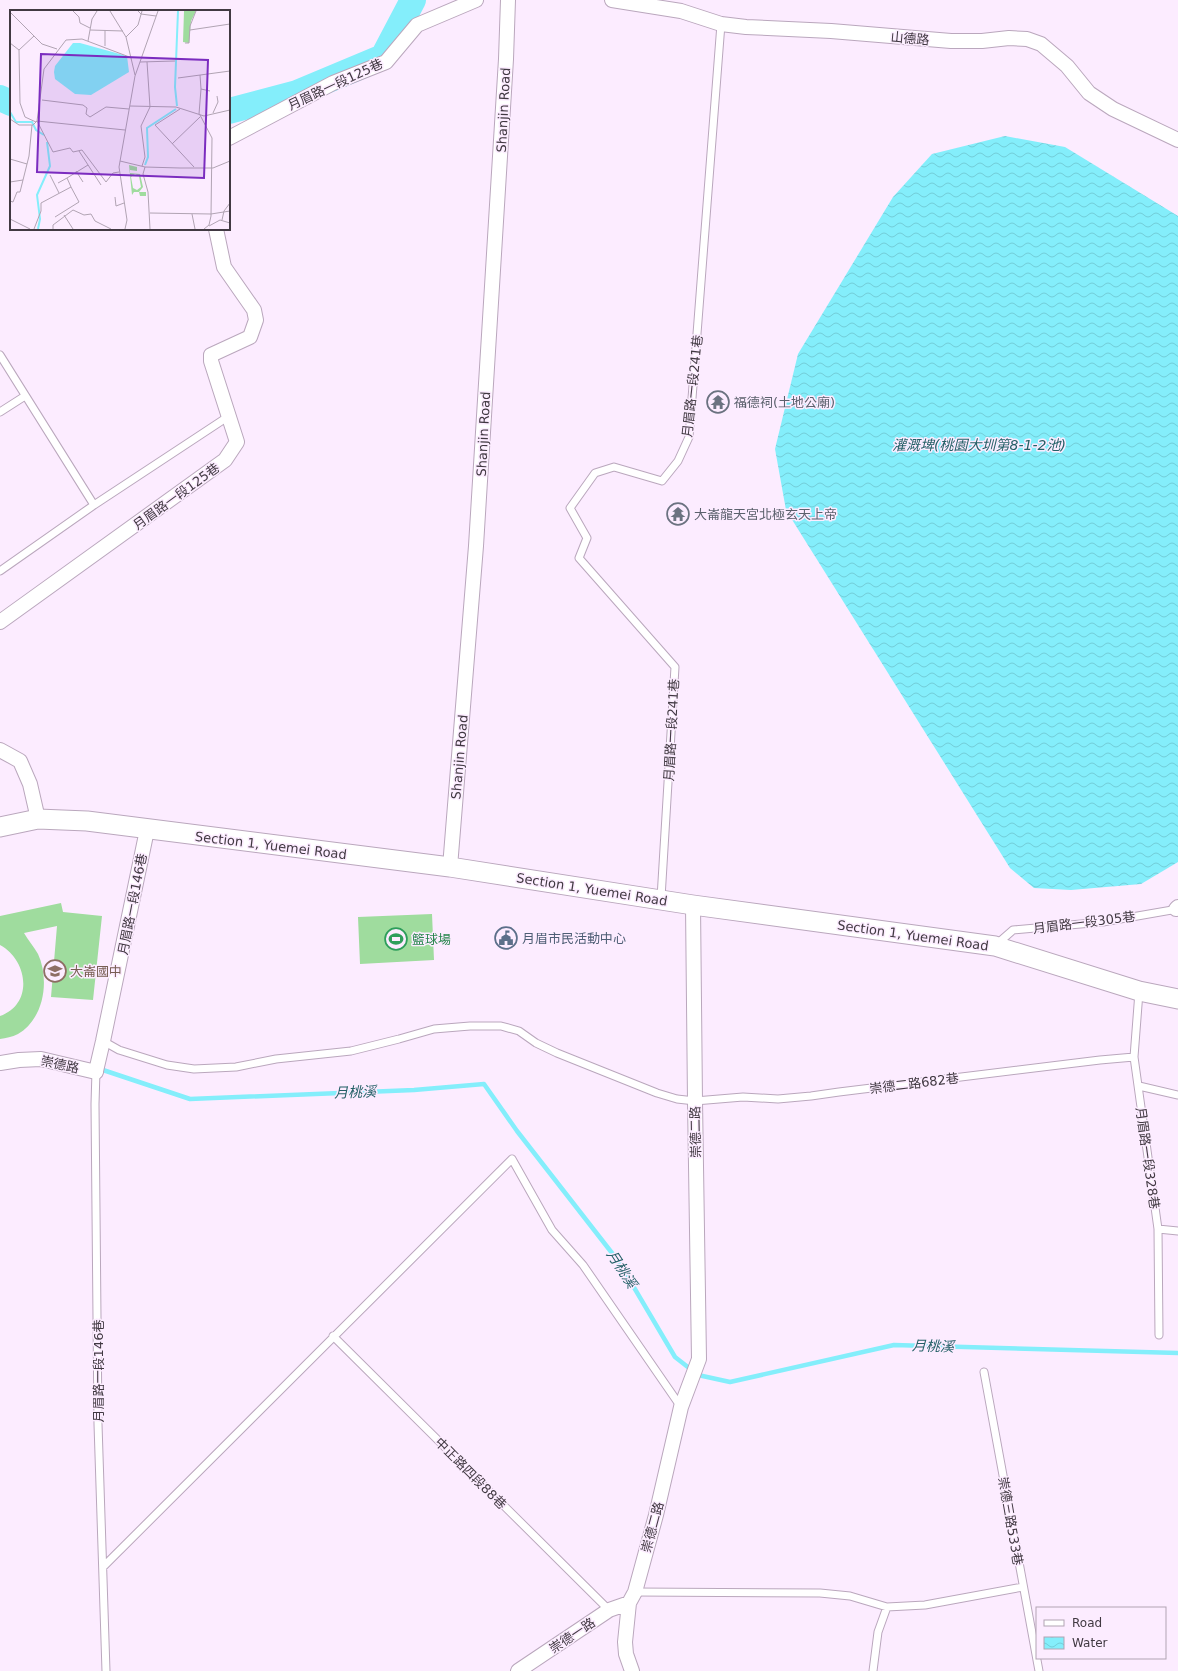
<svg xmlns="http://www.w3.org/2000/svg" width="1178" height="1671" font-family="'DejaVu Sans','Noto Sans TC',sans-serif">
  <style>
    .pitch { fill: #9fdc9e }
    .water { fill: url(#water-waves) }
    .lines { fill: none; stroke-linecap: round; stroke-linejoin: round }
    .stream { stroke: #84eefb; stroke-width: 4.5 }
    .river { stroke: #84eefb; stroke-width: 26 }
    .lane-casing { stroke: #baa7bd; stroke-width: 9 }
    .street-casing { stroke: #baa7bd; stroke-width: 16 }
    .secondary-casing { stroke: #baa7bd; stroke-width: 21 }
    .lane { stroke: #fff; stroke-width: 7 }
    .street { stroke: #fff; stroke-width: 14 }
    .secondary { stroke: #fff; stroke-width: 19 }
    .labels { text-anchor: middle; stroke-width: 3; stroke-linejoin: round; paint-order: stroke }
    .street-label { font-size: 13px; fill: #413942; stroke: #fcecff }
    .worship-label { font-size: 13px; fill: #5b616d; stroke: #fcecff; text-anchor: start }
    .service-label { font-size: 13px; fill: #4e5e75; stroke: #fcecff; text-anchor: start }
    .leisure-label { font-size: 13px; fill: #27864d; stroke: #fcecff; text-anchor: start }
    .education-label { font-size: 13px; fill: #785e54; stroke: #fcecff; text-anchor: start }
    .water-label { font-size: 14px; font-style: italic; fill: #246067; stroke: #fcecff }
    .inset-river { fill: none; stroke: #84eefb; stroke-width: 2 }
    .inset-road { fill: none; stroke: #b1a4b3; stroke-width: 1 }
    .view { fill: #7b2cbf; fill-opacity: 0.15; stroke: #7b2cbf; stroke-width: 2 }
    .inset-edge { fill: none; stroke: #413942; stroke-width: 2 }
  </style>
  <defs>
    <pattern id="water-waves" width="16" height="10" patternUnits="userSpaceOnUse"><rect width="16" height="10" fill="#84eefb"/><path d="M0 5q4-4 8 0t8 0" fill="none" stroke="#73cdd8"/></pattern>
  </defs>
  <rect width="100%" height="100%" fill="#fcecff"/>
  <path class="pitch" d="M61,903L63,912L102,916L93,1000L51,997L57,926L24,933C28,940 34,947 38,954C50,980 44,1019 18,1034C12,1037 6,1038 0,1039V1016C34,1004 28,960 0,945V916Z
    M432,914L434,960L360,964L358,917Z"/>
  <path class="water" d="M1005,136L1065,147L1178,216V862L1141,884L1071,890L1034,888L1010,868L786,510L775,449L798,354L893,197L932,154Z"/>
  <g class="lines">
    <path class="stream" d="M103,1070L190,1099L414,1090L484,1084L517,1131L619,1262L675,1357L698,1375L730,1382L894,1345L1178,1353"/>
    <path class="river" d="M0,98L11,103
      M229,111L297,93L383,57L413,0"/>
    <g class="lane-casing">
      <path id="lane" d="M0,355L94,505
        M0,412L25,396
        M0,571L94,505L229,416
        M661,898L675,667L579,558L587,538L570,508L595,473L614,467L662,481L678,461L689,437L721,24
        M997,944L1013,930L1103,922L1178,909
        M1139,992L1134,1057L1158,1229L1159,1335
        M103,1041L119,1050L167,1065L194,1069L236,1067L276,1059L351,1051L399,1039L434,1029L470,1026H501L519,1031L536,1043L557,1053L657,1093L677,1099L695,1101L743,1097L778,1099L811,1096L839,1092L1100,1060L1134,1057
        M96,1071L95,1104L98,1424L106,1671
        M1139,1086L1178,1095
        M1158,1229L1178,1231
        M333,1336L609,1610
        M984,1372L1039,1671
        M103,1567L512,1159L552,1230L583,1265L681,1407
        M635,1592L820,1593L850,1596L887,1607
        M873,1671L878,1632L887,1607L925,1605L1023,1587"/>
    </g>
    <g class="street-casing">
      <path id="street" d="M612,0L681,11L721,24L746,27L831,31L951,41H982L1009,38L1027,39L1041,44L1067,66L1089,93L1113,109L1178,140
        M229,138L333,83L386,62L417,25L476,0
        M0,622L225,460L237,442L211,361V355L250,337L256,320L254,310L224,267L216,229
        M0,750L20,761L30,784L38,819
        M450,867L476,546L506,59L508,0
        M1176,909L1178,907
        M0,1063L19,1060L41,1059L96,1072
        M96,1071L103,1041L147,830
        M518,1671L609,1610L629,1603
        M632,1671L626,1654L625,1642L629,1603L635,1592L656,1515L681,1407L699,1359L695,1101L693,905"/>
    </g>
    <g class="secondary-casing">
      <path id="secondary" d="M0,827L38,819L87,821L450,867L693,905L995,946L1139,991L1178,999"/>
    </g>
    <use href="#lane" class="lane"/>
    <use href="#street" class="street"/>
    <use href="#secondary" class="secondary"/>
  </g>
  <defs>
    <g id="temple-ring" transform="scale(1.15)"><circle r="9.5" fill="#fcecff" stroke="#6b7280" stroke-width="1.5"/><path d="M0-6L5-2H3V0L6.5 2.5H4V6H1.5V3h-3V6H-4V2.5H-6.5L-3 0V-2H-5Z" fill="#6b7280"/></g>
    <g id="civic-ring" transform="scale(1.15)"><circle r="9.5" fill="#fcecff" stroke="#5c6f8a" stroke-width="1.5"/><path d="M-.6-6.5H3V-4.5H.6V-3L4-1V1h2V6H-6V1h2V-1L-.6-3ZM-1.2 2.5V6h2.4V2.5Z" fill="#5c6f8a"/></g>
    <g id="stadium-ring" transform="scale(1.15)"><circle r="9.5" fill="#fcecff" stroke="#2e9e5b" stroke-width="1.5"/><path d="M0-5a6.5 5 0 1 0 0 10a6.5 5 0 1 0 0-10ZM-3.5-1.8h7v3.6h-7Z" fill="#2e9e5b"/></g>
    <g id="school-ring" transform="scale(1.15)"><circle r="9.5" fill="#fcecff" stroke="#8d6e63" stroke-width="1.5"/><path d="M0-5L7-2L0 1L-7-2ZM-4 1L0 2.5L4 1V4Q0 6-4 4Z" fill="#8d6e63"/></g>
  </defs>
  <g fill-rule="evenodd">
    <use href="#temple-ring" x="718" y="402"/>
    <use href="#temple-ring" x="678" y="514"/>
    <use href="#civic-ring" x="506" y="938"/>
    <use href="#stadium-ring" x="396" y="939"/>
    <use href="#school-ring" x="55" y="971"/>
  </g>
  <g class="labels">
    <g class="street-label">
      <text transform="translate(910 38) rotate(5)" y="5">山德路</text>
      <text transform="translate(335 84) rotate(-25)" y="5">月眉路一段125巷</text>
      <text transform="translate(503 110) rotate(-87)" y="5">Shanjin Road</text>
      <text transform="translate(692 386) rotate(-84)" y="5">月眉路一段241巷</text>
      <text transform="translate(483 434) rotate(-87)" y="5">Shanjin Road</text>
      <text transform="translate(176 496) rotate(-36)" y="5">月眉路一段125巷</text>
      <text transform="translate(671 730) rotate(-87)" y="5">月眉路一段241巷</text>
      <text transform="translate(459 757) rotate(-85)" y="5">Shanjin Road</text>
      <text transform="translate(271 845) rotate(7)" y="5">Section 1, Yuemei Road</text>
      <text transform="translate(592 889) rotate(9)" y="5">Section 1, Yuemei Road</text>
      <text transform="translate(132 904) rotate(-79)" y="5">月眉路一段146巷</text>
      <text transform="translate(1084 922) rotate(-7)" y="5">月眉路一段305巷</text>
      <text transform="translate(913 935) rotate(8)" y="5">Section 1, Yuemei Road</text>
      <text transform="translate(60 1064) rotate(12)" y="5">崇德路</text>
      <text transform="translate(914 1083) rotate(-7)" y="5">崇德二路682巷</text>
      <text transform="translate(695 1132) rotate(-91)" y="5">崇德二路</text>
      <text transform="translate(1148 1158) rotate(82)" y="5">月眉路一段328巷</text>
      <text transform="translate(98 1371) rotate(-90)" y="5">月眉路一段146巷</text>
      <text transform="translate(471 1473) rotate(45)" y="5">中正路四段88巷</text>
      <text transform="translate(1011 1521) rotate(80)" y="5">崇德三路533巷</text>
      <text transform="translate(652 1527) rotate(-75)" y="5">崇德二路</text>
      <text transform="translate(572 1635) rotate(-34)" y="5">崇德一路</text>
    </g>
    <g class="worship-label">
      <text x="734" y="407">福德祠(土地公廟)</text>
      <text x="694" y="519">大崙龍天宮北極玄天上帝</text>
    </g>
    <g class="service-label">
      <text x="522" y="943">月眉市民活動中心</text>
    </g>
    <g class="leisure-label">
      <text x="412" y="944">籃球場</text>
    </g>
    <g class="education-label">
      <text x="70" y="976">大崙國中</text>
    </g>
    <g class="water-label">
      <text x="979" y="450">灌溉埤(桃園大圳第8-1-2池)</text>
      <text transform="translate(355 1092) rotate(-2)" y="5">月桃溪</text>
      <text transform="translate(622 1269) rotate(57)" y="5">月桃溪</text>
      <text transform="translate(933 1346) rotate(2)" y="5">月桃溪</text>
    </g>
  </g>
  <g transform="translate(10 10)">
    <rect width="220" height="220" fill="#fcecff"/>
    <path d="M174,1H186L181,11L179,33L173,32Z" fill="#9fdc9e"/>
    <path d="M119,155L127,157V161L120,160V163L130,164L133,177L129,182H136V186H130L129,182H124L122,185ZM125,164L129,166L131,177L127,180L123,178L121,167Z" fill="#9fdc9e" fill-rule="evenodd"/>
    <path d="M63,33H70L117,46L119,62L81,85L65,84L45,69L44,62L45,56Z" fill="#84eefb"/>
    <path class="inset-river" d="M167,96L165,77L168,1M0,102L6,112H22L26,120L34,125M135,155L138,147L137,118L166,99M28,219L30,209L27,185L40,156L37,132"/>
    <path class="inset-road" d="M63,1L69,7L70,13L80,18M100,1L116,27L125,65M128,1L131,4L146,6M0,2L32,34L47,39M80,20L113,21M95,20V36M180,20L220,14M116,27L128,15L132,1M78,31L82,9L87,1M0,33L9,40L10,93L15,107L26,112M175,33H179L180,16L186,1M9,40L24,26M130,52L165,51M190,65L191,79L200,81M168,68L220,61M32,90L73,95L77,98L76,104L80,107L96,97L119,99M120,96L166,97L194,106L220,100M170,99L145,115L184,157M203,103L208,92L207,86M189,104L191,79M190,105L202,128L201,206L199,215L194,219M0,109L9,115H23L27,111L34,59L56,30L72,29L122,48M27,111L43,142L60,138L63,142L72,140L96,172L103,163L109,162M27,111L115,120M162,134L190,107M69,141L91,175M0,149L17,154M110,151L135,157L170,158H203L220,151M132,156L135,147L131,116L140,97L137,52M135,157L133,164L138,182L140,219M66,161L73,172M40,165L49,183M57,168L78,155M0,172L13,170M48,173L57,168L61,177M105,187L106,196L114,193M0,191L3,192L7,182H10L19,146L22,115M140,203L201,204L220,201M182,204L185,219M54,205L63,219M0,209L20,219M212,210L214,201L220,193M199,216L210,210L220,213M24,219L31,201V193L61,177L69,192L45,207M43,219V215L63,200L74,205L81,204L85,211L101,219M115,219L117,210L109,157L125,66L148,1"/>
    <path class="view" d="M31,44L198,50L194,168L27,162Z"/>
    <rect width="220" height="220" class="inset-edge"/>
  </g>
  <rect x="1036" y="1607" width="130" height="52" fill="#fcecff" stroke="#b1a4b3"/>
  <rect x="1044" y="1620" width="20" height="6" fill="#ffffff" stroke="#b1a4b3"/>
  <text x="1072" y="1627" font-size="12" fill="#413942">Road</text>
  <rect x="1044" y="1637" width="20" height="12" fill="url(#water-waves)" stroke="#b1a4b3"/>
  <text x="1072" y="1647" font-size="12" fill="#413942">Water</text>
</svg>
